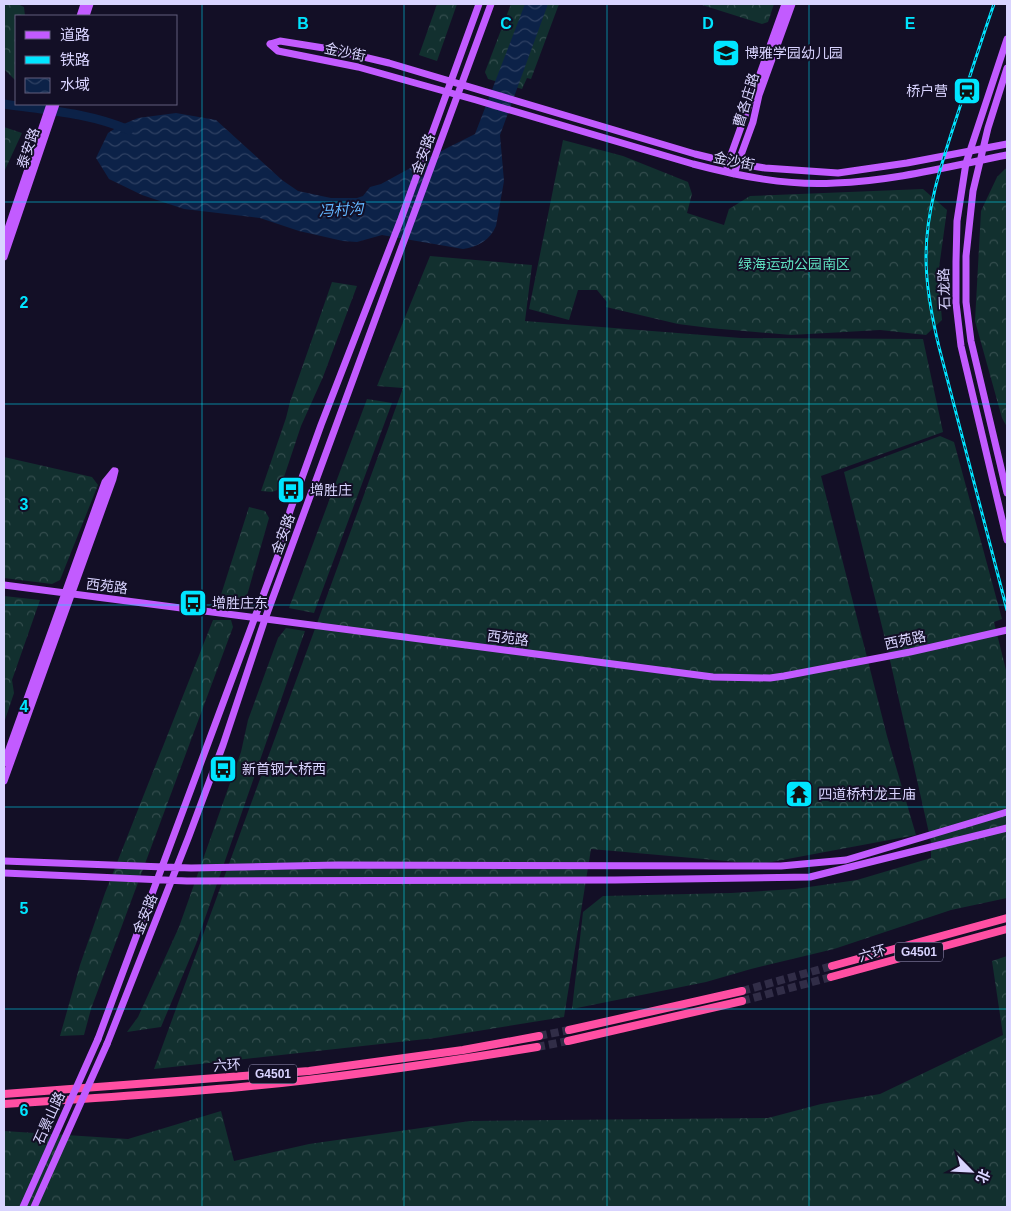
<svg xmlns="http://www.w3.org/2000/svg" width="1011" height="1211" font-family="Arial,'Noto Sans SC',sans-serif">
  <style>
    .forest { fill: url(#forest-crowns) }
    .water { fill: url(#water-waves) }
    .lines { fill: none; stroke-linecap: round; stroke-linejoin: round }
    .river { stroke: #0c2248; stroke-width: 9 }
    .highway-tunnel { stroke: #312d47; stroke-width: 8; stroke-dasharray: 8 4; stroke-linecap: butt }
    .major { stroke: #c25bff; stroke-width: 7 }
    .highway { stroke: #ff4fa3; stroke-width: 8 }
    .rail-casing { stroke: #00e5ff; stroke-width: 3 }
    .rail { stroke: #130f26; stroke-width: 1; stroke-dasharray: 4; stroke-linecap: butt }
    .major-bridge { stroke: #c25bff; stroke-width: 7 }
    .grid { fill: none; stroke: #00e5ff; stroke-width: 1; stroke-opacity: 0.55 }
    .labels { text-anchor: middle; stroke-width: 4; stroke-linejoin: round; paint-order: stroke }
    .shield { fill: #130f26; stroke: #9e99be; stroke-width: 1 }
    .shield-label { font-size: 12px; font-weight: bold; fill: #d9d4ff }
    .street-label { font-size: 14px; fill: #d9d4ff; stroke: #130f26 }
    .poi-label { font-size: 14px; fill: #d9d4ff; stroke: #130f26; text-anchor: start }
    .park-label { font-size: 14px; fill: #5fe0c0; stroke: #130f26 }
    .water-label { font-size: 15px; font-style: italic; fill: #62b6ff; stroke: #130f26 }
    .grid-label { font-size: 16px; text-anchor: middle; font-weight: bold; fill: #00e5ff; stroke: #130f26; stroke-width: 4; stroke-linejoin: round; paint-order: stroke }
  </style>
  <defs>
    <pattern id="forest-crowns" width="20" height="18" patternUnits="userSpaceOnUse" patternTransform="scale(1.25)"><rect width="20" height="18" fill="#12302f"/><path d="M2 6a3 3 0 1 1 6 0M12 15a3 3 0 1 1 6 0" fill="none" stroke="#344d4e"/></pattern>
    <pattern id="water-waves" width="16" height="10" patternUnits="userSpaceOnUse" patternTransform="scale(1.25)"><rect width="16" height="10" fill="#0c2248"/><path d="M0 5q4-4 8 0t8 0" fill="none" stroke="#2f4163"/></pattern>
  </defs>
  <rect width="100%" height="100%" fill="#130f26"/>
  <path class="forest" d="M4,4H18L24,7L25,16H16V81L4,69Z
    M437,4H457L437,61L419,55Z
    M511,4H559L531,79L527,78L522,89L488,79L485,72Z
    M699,4H774L768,22L762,24Z
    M4,127L22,133L4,172Z
    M563,140L623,156L688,182L692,194L687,213L724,225L729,209L750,196L923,189L947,210L938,275L942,320L926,335L880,330L791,335L710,328L678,324L606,307L607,302L597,290H578L569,320L529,309Z
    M1007,168V427L1002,418L975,321L981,211L997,177L1005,169Z
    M430,256L532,265L525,321L741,338L923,339L943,432L821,476L887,736L916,835L760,864L591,849L564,1017L435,1038L154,1069L403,388L377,386Z
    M332,282L357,286L323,377L301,426L280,489L272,492L261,491L286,418L290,402Z
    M367,399L392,403L314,613L289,608Z
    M940,436L954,442L1002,619L994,622L1007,674V898L951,910L834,949L751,969L706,982L572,1009L583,912L603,896L731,893L795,889L857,880L931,858V842L887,647L844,472Z
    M4,457L92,477L98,485L60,580L52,584L4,578Z
    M249,507L265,511L269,518L246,599L230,604L219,601Z
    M4,596L40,600L12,680L14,693L4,723Z
    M213,620H231L233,627L91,1009L84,1035L60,1036L80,965L105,893Z
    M286,628L305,631L196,944L161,1027L127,1032L138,1017L179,927L241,752L248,720L278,638Z
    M1007,956V1207H4V1131L128,1139L221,1111L234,1161L309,1144L470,1121L768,1118L821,1104L880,1094L1003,1035L992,961Z"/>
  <path class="water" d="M525,4H548L500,135L504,181L496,226C490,240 478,247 463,249L382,235L357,242L343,241L299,231L260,218L184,209L142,195L109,179L96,158L108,133L119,126L138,118L176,113L216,120L282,180L298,191L331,198H357L363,196L370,187L381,184L449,147L475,134Z"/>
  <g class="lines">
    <path class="river" d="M4,104C45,110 90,113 129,130"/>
    <path class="highway-tunnel" d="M742,991L832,966
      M742,1001L831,977
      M539,1036L569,1030
      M537,1047L568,1041"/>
    <path class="major" d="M80,16L84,4
      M86,16L90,4
      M1007,39L966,163L957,221L956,262V303L961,346L1007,540
      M270,44L278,51L358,67L476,100L693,164C739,176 787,186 835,183C893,181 951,166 1007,155
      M270,44L280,41L330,49L389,63L695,154L728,162L765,168L838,173L907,163L1007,144
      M1007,68L988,128L973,191L966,256V302L971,341L1007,493
      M727,166L785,4
      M734,174L753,122L759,95L792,4
      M4,240L50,104
      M4,257L56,104
      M4,585L713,677L770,678L784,676L910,652L1007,630
      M4,763L105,482L114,471
      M4,781L113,479L115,471
      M4,861L191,868L338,865L781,866L846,860L1007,812
      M4,873L187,881L615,880L810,877L1007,828
      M98,1039L258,609L282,545L290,511L321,425L401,219L479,4
      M107,1044L189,836L223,745L265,619L491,4"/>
    <path class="highway" d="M832,966L1007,918
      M831,977L1007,929
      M569,1030L742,991
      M568,1041L742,1001
      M4,1094L309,1071L463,1050L539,1036
      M4,1104C83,1099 162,1094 241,1087C340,1078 439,1063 537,1047"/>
    <g class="rail-casing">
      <path id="rail" d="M994,4C981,41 969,79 957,116C942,162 926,208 926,257C926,288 932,318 939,347L1007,610"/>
    </g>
    <use href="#rail" class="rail"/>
    <path class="major-bridge" d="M23,1207L98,1039
      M34,1207L107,1044"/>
  </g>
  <path class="grid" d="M202,4V1207M404,4V1207M607,4V1207M809,4V1207M4,202H1007M4,404H1007M4,605H1007M4,807H1007M4,1009H1007"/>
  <defs>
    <g id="school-square" transform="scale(1.4375)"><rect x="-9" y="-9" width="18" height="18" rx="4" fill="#00e5ff" stroke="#130f26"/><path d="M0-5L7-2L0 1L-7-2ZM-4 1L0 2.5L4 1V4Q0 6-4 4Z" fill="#111"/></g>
    <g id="station-square" transform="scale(1.4375)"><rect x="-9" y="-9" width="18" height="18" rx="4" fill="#00e5ff" stroke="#130f26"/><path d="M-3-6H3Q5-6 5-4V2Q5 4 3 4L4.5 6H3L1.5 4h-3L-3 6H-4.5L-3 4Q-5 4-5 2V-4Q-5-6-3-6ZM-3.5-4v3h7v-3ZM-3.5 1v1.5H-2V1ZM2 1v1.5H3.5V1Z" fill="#111"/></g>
    <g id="bus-square" transform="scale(1.4375)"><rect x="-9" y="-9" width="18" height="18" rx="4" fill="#00e5ff" stroke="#130f26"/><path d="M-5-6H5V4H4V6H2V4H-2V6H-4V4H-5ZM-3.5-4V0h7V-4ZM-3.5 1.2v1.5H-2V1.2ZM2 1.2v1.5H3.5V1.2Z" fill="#111"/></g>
    <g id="temple-square" transform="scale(1.4375)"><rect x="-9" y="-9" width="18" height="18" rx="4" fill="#00e5ff" stroke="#130f26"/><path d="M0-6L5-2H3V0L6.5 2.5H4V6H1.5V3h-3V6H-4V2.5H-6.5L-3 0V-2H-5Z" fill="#111"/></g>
  </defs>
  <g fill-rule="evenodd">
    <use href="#school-square" x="726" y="53"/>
    <use href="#station-square" x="967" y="91"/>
    <use href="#bus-square" x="291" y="490"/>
    <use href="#bus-square" x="193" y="603"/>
    <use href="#bus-square" x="223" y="769"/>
    <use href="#temple-square" x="799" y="794"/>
  </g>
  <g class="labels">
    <g class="shield">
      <rect x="895" y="942.5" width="48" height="19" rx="4"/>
      <rect x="249" y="1064.5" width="48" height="19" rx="4"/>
    </g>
    <g class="shield-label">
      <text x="919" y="956">G4501</text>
      <text x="273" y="1078">G4501</text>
    </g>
    <g class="street-label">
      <text transform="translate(345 52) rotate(12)" y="5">金沙街</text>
      <text transform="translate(746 100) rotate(-73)" y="5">曹各庄路</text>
      <text transform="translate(28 148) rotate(-71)" y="5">泰安路</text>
      <text transform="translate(423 154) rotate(-70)" y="5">金安路</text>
      <text transform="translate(734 161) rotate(12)" y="5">金沙街</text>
      <text transform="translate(944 289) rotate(-92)" y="5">石龙路</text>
      <text transform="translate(283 534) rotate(-70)" y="5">金安路</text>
      <text transform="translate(107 586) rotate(7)" y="5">西苑路</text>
      <text transform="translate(508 638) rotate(7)" y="5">西苑路</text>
      <text transform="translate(905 640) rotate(-12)" y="5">西苑路</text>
      <text transform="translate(145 914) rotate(-68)" y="5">金安路</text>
      <text transform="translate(872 953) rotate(-16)" y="5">六环</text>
      <text transform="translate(227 1065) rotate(-4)" y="5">六环</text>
      <text transform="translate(49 1118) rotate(-66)" y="5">石景山路</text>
    </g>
    <g class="poi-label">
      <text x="745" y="58">博雅学园幼儿园</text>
      <text x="948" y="96" text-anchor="end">桥户营</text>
      <text x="310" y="495">增胜庄</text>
      <text x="212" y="608">增胜庄东</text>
      <text x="242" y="774">新首钢大桥西</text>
      <text x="818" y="799">四道桥村龙王庙</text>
    </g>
    <g class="park-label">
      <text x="794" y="269">绿海运动公园南区</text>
    </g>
    <g class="water-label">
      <text transform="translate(341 210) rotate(-4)" y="5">冯村沟</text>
    </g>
  </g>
  <g class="grid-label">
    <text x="303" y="29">B</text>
    <text x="506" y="29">C</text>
    <text x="708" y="29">D</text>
    <text x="910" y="29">E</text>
    <text x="24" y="308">2</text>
    <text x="24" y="510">3</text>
    <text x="24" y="712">4</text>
    <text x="24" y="914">5</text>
    <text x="24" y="1116">6</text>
  </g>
  <rect width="1011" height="1211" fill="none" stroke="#d9d4ff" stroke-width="10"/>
  <rect x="15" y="15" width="162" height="90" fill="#130f26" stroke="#625e7d"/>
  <rect x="25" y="31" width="25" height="8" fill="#c25bff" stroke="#625e7d"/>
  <text x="60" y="40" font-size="15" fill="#d9d4ff">道路</text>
  <rect x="25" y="56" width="25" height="8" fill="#00e5ff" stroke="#625e7d"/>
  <text x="60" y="65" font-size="15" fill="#d9d4ff">铁路</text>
  <rect x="25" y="78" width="25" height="15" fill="url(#water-waves)" stroke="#625e7d"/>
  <text x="60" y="90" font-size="15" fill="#d9d4ff">水域</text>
  <g transform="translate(971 1171) rotate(114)" stroke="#130f26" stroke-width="4" paint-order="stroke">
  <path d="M0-4L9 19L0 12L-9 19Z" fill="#d9d4ff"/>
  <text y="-8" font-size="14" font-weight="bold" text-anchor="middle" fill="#d9d4ff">北</text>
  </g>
</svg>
